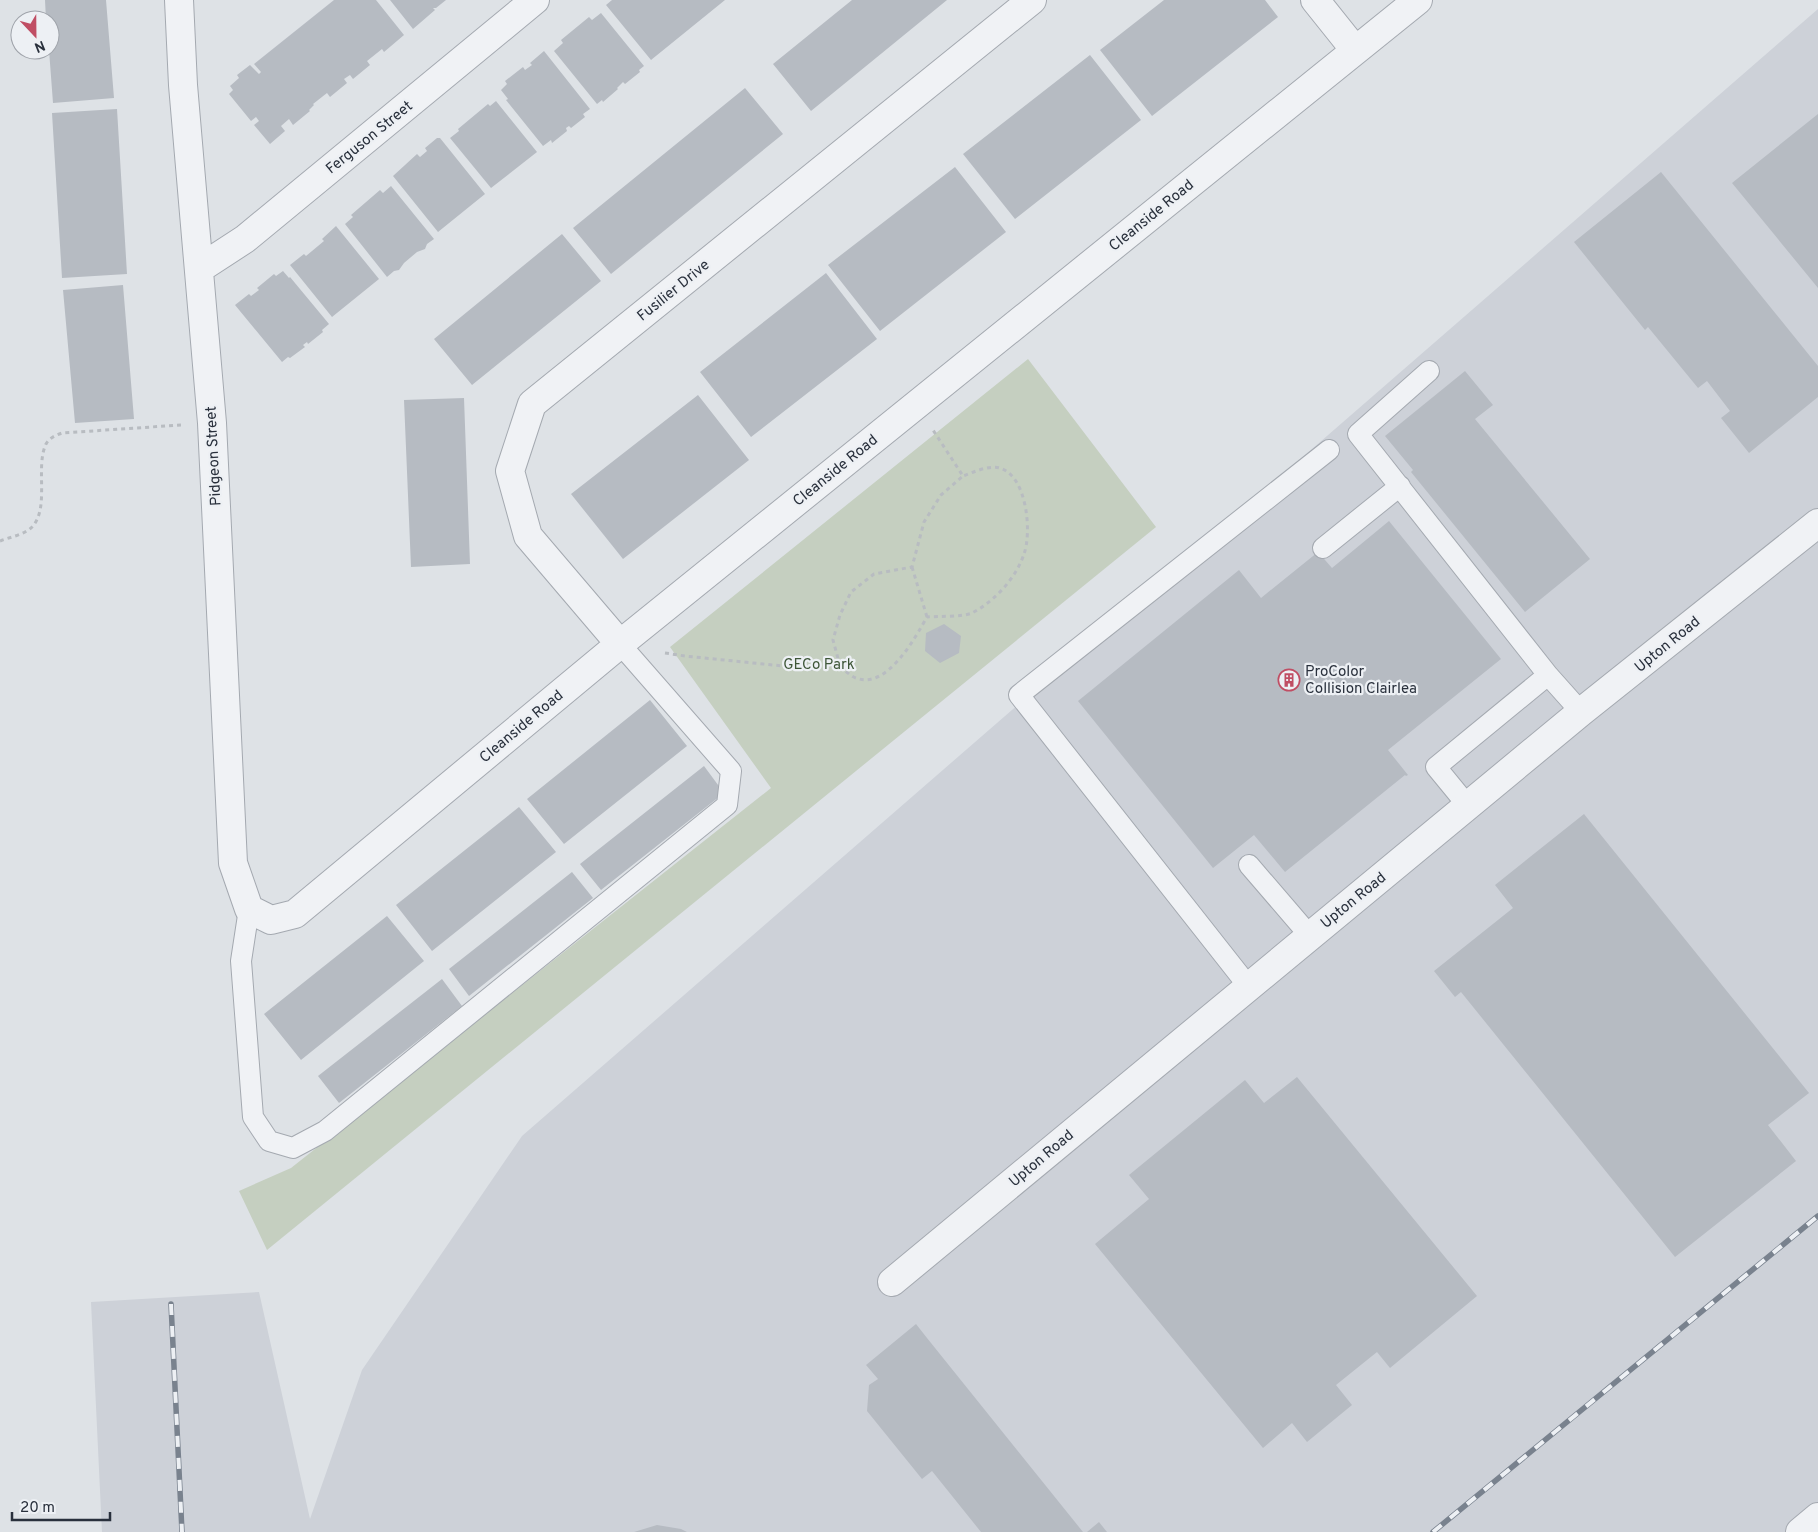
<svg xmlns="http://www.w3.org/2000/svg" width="1818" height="1532" font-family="Overpass,sans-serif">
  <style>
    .built { fill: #cdd1d8 }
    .green { fill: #c5cfc0 }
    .building { fill: #b6bbc2 }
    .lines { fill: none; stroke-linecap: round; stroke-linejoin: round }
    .service-casing { stroke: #a4a9b0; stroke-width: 22 }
    .minor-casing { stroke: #a4a9b0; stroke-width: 30 }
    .path { stroke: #b8bcc1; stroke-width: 3; stroke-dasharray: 4 4; stroke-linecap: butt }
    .service { stroke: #f0f2f5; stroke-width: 20 }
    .minor { stroke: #f0f2f5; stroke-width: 28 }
    .rail-casing { stroke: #79828e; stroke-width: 5.5 }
    .rail { stroke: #edf0f4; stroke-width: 4; stroke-dasharray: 11; stroke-linecap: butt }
    .labels { text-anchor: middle; stroke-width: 4.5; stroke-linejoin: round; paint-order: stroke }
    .street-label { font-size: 15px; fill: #29303c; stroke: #edf0f4 }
    .park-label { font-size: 15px; fill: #3e5638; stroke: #edf0f4 }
    .poi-label { font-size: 15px; fill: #29303c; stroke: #edf0f4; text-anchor: start }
  </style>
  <rect width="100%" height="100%" fill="#dee2e6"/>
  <path class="built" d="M1818,9V1532H102L91,1302L259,1292L310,1519L362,1370L522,1136Z"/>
  <path class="green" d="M1028,359L1156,527L267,1250L239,1191L291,1168L771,788L670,647Z"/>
  <path class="building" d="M45,0H106L114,98L53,103L49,50L50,20H46Z
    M334,0H376L404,35L384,52L382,49L367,61L370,65L353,79L350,75L344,79L347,83L330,97L327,93L313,104L314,105L309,110L310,111L293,125L289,119L281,126L285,131L270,144L254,125L259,121L256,117L251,121L229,94L233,90L230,86L239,78L237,75L250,65L259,74L261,72L254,64Z
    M390,0H446L436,8H433L435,10L413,29Z
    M612,0H725L651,60L606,5Z
    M852,0H947L811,111L773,64Z
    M1164,0H1265L1278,17L1152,116L1100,50Z
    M601,13L644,66L639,70L640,72L625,84L623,82L617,88L618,89L603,102L602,100L597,104L554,51L563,43L561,40L589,17L592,20Z
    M544,51L590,109L583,114L585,117L571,128L569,126L566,128L567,131L552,143L551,140L543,146L506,100L508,99L501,90L507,84L505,81L523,67L525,70L532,65L530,63Z
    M1090,55L1141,120L1015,219L963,154Z
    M745,88L783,134L611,274L573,228Z
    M496,101L537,152L491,188L450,138L459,131L458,129L488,104L490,106Z
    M117,109L127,274L62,278L52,113Z
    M1818,114V288L1732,183Z
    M437,138H440L485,194L438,232L393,176L417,154L420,157L427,151L425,148Z
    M955,167L1006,232L880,331L828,265Z
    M1661,172L1818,366V397L1749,453L1721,418L1730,411L1707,381L1698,388L1648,327L1645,330L1574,242Z
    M391,186L434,239L427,244L425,249L417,252L404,263L399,270L394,271L387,277L345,224L353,217L351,215L380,190L383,193Z
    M336,226L379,279L332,317L290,265L304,254L306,256L324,241L322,239Z
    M562,234L601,281L472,385L434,339Z
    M283,271L289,278L290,277L329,324L322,330L323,332L308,344L307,342L303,345L305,347L290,358L288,357L282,362L235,305L249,294L251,296L259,290L257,288L274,274L276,276Z
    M826,273L877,339L751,437L700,372Z
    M123,285L134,419L75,423L63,290Z
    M1465,371L1493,405L1475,419L1590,559L1525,612L1411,472L1413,470L1385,436Z
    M698,395L749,460L623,559L571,494Z
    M464,398L470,564L411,567L404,400Z
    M1389,521L1501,659L1388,750L1408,775L1406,776L1405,775L1285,872L1254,835L1213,868L1078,701L1239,570L1261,598L1318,552L1332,568Z
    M944,624L961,636L959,653L940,663L925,651L926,633Z
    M650,700L687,746L564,844L527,799Z
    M704,766L724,793L601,890L580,864Z
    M519,807L556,852L432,951L396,905Z
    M1584,814L1809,1093L1768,1125L1796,1161L1675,1257L1461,992L1455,997L1434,971L1513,908L1495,885Z
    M572,872L593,898L469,996L449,969Z
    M387,916L424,961L301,1060L264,1014Z
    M442,979L462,1006L339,1103L318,1076Z
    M1297,1077L1477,1296L1390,1368L1377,1352L1336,1385L1352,1405L1307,1442L1292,1423L1263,1448L1095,1244L1149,1199L1129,1175L1245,1080L1264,1103Z
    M916,1324L927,1338L1083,1532H981L932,1471L922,1479L867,1411L869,1385L878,1379L866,1365Z
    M1099,1522L1107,1532H1087Z
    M657,1525L681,1529L687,1532H634Z"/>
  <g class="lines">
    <g class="service-casing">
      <path id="service" d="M1429,371L1358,434L1548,675
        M1323,548L1400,486
        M1468,806L1436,767L1548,675L1581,712
        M1249,865L1310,936
        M249,909L241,961L253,1117L269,1141L293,1148L325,1131L727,805L731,771L620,644
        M1249,987L1019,695L1329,450"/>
    </g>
    <g class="minor-casing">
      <path id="minor" d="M179,0L183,85L212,423L233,863L249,909L271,920L295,914L620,644L1418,0
        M1315,0L1355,50
        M199,269L245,239L535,0
        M620,644L528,536L510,471L532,404L1032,0
        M892,1282L1581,712L1818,523
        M1800,1532L1818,1517"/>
    </g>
    <path class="path" d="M0,541C10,537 24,535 32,527C50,508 35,467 46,444C49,438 56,435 62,433L181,425
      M912,567L927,617
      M665,653L685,656L812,669L840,666L833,640L840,615L851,592L874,574L912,567L924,522L941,495L963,476L933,430
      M840,666C845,670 850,676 856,678C887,690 915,638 927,617C939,616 963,617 972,613C995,601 1016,578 1024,554C1032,532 1027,476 1000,468C988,465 974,472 963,476"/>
    <use href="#service" class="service"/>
    <use href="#minor" class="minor"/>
    <g class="rail-casing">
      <path id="rail" d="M171,1304L182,1532
        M1433,1532L1818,1216"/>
    </g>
    <use href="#rail" class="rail"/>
  </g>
  <defs>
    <g id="building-ring" transform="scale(1.125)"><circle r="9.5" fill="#edf0f4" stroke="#c04e64" stroke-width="1.5"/><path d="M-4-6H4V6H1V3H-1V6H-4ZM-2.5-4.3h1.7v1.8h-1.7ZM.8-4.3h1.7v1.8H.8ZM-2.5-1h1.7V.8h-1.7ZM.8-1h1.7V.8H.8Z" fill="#c04e64"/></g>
  </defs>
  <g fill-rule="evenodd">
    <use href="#building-ring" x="1289" y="680"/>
  </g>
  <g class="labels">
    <g class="street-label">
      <text transform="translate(369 137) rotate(-39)" y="5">Ferguson Street</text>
      <text transform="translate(1151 215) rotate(-39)" y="5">Cleanside Road</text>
      <text transform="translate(673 290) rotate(-39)" y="5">Fusilier Drive</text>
      <text transform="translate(213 456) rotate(-93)" y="5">Pidgeon Street</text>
      <text transform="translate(835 470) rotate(-39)" y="5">Cleanside Road</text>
      <text transform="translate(1667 644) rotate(-39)" y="5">Upton Road</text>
      <text transform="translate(521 726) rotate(-40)" y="5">Cleanside Road</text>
      <text transform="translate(1353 900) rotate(-39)" y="5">Upton Road</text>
      <text transform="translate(1041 1158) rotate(-40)" y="5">Upton Road</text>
    </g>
    <g class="park-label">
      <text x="819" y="669">GECo Park</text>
    </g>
    <g class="poi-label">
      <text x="1305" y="676">ProColor<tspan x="1305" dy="17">Collision Clairlea</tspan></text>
    </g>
  </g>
  <g transform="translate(35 35) rotate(158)"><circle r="24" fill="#edf0f4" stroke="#9fa3aa"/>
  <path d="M0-4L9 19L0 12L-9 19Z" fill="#c04e64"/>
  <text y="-8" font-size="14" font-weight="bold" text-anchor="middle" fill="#29303c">N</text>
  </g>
  <path d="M12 1512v8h98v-8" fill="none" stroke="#29303c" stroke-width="2.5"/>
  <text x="20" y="1512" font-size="15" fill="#29303c" stroke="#edf0f4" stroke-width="4" paint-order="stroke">20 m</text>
</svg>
